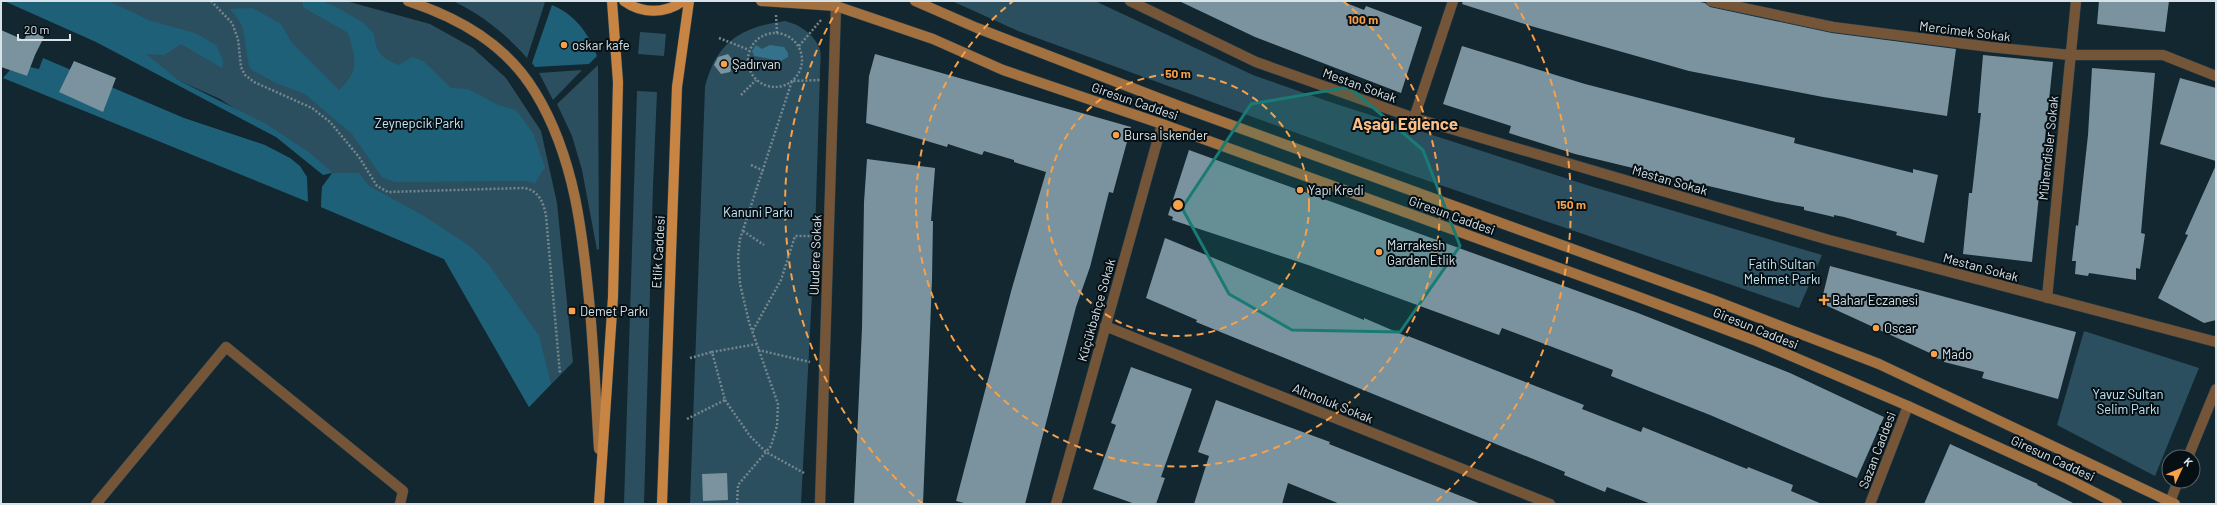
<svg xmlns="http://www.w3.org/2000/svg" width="2217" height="505" font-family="Barlow,sans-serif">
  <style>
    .green { fill: #2b4f5e }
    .forest { fill: #1f6079 }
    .water { fill: #34728c }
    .building { fill: #7a939e }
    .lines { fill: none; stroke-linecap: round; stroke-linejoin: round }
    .minor-casing { stroke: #32454e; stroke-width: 11 }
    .secondary-casing { stroke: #32454e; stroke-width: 11 }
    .primary-casing { stroke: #32454e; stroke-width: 11 }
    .path { stroke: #76868e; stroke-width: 2.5; stroke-dasharray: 2 2; stroke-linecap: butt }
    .minor { stroke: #755538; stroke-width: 10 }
    .secondary { stroke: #a3703f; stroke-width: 10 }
    .primary { stroke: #c78443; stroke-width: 10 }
    .marked { fill: #197b74; fill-opacity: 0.2; stroke: #197b74; stroke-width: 3; stroke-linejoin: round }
    .ring { fill: none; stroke: #f8a14a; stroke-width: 2; stroke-dasharray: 7 5 }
    .poi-dot { fill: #f8a14a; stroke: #060f13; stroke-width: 1.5 }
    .labels { text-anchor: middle; stroke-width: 4; stroke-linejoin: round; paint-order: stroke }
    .street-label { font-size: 13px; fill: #d7e3e9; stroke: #060f13 }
    .poi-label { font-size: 13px; fill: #d7e3e9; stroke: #060f13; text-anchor: start }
    .park-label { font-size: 13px; fill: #c6e9f9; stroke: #060f13 }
    .district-label { font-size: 17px; font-weight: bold; fill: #fcbe87; stroke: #060f13 }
    .centre { fill: #f8a14a; stroke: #060f13; stroke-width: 2 }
    .ring-label { font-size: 12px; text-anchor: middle; font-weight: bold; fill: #f8a14a; stroke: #060f13; stroke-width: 4; stroke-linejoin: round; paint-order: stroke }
  </style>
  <rect width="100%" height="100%" fill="#122730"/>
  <path class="green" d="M74,1H346L430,24L473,48L506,78L541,131L557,203L573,362L529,407L444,259L321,207L322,187L333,173L220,99L180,81Z
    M453,1L545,2L527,58C506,34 482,15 453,1Z
    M952,1H1095L1253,75L1330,102L1590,186L1822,255L1799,308L1414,176L1018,31Z
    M785,21C798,24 813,33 819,47C822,53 820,65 820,72L815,236L801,504H690L705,87C716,42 741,27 785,21Z
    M640,32L666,34L664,56L638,54Z
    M598,65L599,249L597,250L582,170L572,136L557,104Z
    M582,70L553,100L539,73Z
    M637,91L657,92L653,186L644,504H624Z
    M2084,331L2199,368L2155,476L2057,425Z"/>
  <path class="forest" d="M4,1H108L151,21L195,33L216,45L223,60L222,68L181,44L164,55L146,54L180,81L266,124L310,153L333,173H359L369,186L424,216L471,247L489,265L539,336L551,384L529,407L444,259L321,207L322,187L332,173L323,175L276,137L96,42Z
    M303,1H322L338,8L364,23L374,34C376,53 381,58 399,65L412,57L423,61L451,88L468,89L498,105L516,110L533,133L545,167L535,183L525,181L395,182L382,177L352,134L305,94L276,83L252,70L249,66L243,28L237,17L230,9L252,8L281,24L292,43L339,90C360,70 356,59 348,33L303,7Z
    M552,5C575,15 588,32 597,56L589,64L535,67L532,63Z
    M43,58L184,118L265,145L290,158L300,166L307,177L308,202L3,78L10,70L27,76L30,67L39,69Z"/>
  <path class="water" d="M756,45L762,49L770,45L784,47L788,53V57L781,61L754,56L752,51Z"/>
  <path class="building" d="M1179,1H1341L1364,10L1366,6L1422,27L1401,93L1255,37Z
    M1463,1H1695L1705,3L1710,7L1832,33L1956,49L1947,116L1823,97L1689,71L1531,26L1462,4Z
    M2099,1H2169L2165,32L2097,24Z
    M1,30L24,40L29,30L44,37L35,55L27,76L1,67Z
    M1462,46L1585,84L1795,138L1794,143L1913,173V169L1938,175L1924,243L1896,235L1897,232L1844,217L1834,215V217L1804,210V207L1776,202L1637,169L1575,154L1509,133L1511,126L1443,104Z
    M728,54L735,63L730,72L721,74L714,65L718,57Z
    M875,54L1131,127L1113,193L1109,192L1090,267L1076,307L1025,504H968L956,501L1012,288L1046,172L1014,162V160L984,151L982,155L948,144L947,147L866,123L869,76Z
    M1983,55L2053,62L2032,262L1963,254L1969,193H1972L1981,113H1978Z
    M74,61L116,78L103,112L59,92Z
    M2092,68L2155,73L2141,233L2145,234L2140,269L2136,268V280L2089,273L2088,276L2075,274L2076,261H2072L2076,225L2078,226L2088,135Z
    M2180,78L2216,88V161L2160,144Z
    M1189,150L1638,313L1790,373L1884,417L1857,478L1710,415L1611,376L1613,370L1502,328L1499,335L1308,265L1172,220L1173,217L1168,215Z
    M867,159L935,168L931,221H933L932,280L923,504H854L862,328L864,202Z
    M2216,165V320L2204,323L2158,298L2188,235L2185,234Z
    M1165,238L1364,320V318L1408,337V336L1584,405L1582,409L1641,432L1643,427L1747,469L1748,467L1793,485L1791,491L1822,504H1651L1607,487L1605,492L1564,475L1565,472L1196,322L1197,320L1146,298Z
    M1830,266L2076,332L2058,399L1982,378L1984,372L1944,362V360L1931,357L1932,354L1821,303Z
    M1131,367L1192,389L1161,477L1165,478L1156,504H1135L1093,489L1116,425L1111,423Z
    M1216,400L1330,442L1329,444L1481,504H1340L1288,483L1282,504H1194L1209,456L1198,452Z
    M1950,444L2038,484L2037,485L2075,504H1924Z
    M727,473L728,500L703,501L702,474Z"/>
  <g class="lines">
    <g class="minor-casing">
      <path id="minor" d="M1130,1L1256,62L1414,118L1829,240L2216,342
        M1711,1L1833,27L1990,47L2070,55H2163L2216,76
        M1414,118L1453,1
        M2047,298L2076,1
        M1105,326L1550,504
        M2188,457L2216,389
        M2170,502L2178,481
        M96,504L226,347L403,491L400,504
        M820,504L836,6
        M1056,504L1162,124
        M1870,504L1908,406"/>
    </g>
    <g class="secondary-casing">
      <path id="secondary" d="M408,1C459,18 506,44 535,92C575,157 583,235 590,310C594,356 596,402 599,449
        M761,1L836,6L933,39L1003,70L1162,124L1628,293L1754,340L1908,406L2068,479L2117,504
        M915,1L977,28L1179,106L1713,300L1879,364L2175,504"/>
    </g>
    <g class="primary-casing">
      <path id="primary" d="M624,1C642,14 665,14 683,1
        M599,504L613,297L618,82L612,1
        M662,504L677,87L689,1"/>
    </g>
    <path class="path" d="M211,1L232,23L238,39L241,67L245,75L254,82L312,108L330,122L359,157L377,186L388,192L523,188C538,189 544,203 546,216L560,374
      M776,15L777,33
      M748 60a27 27 0 1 1 54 0a27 27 0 1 1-54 0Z
      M719,38L749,50
      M799,46L821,20
      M741,95L756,80
      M751,165L764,171
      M743,231L764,245
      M753,330L781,280L795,236H816
      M758,350L810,362
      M690,358L712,352
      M725,400L750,436L766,452L804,473
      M687,419L725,400L712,352L757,344
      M737,504L738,485L771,446L777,426L778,404L749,322L740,284L738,256L740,239L792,81L821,80"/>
    <use href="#minor" class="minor"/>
    <use href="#secondary" class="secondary"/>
    <use href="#primary" class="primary"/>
  </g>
  <path class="marked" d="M1349,87L1423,150L1460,246L1400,332L1292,330L1229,294L1182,208L1251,104Z"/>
  <g class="ring">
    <circle cx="1178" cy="205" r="131"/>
    <path d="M1343 1A262 262 0 1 1 1013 1"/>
    <path d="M923 504A393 393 0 0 1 841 3M1515 3A393 393 0 0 1 1433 504"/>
  </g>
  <g class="poi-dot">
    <circle cx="564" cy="45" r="4"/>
    <circle cx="724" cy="64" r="4"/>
    <circle cx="1116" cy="135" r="4"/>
    <circle cx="1300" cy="190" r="4"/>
    <circle cx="1379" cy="252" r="4"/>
    <path d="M1822 294h4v4h4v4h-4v4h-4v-4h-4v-4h4z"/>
    <rect x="568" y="307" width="8" height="8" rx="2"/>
    <circle cx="1876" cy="328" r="4"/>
    <circle cx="1934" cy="354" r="4"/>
  </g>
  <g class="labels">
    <g class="street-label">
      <text transform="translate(1965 31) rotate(7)" y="5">Mercimek Sokak</text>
      <text transform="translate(1360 85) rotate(20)" y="5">Mestan Sokak</text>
      <text transform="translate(1135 101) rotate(19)" y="5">Giresun Caddesi</text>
      <text transform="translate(2048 148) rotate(-84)" y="5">Mühendisler Sokak</text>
      <text transform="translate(1670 180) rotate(16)" y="5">Mestan Sokak</text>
      <text transform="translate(1452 215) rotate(20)" y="5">Giresun Caddesi</text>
      <text transform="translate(658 252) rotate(-87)" y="5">Etlik Caddesi</text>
      <text transform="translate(815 255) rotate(-88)" y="5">Uludere Sokak</text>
      <text transform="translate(1981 267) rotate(15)" y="5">Mestan Sokak</text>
      <text transform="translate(1096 310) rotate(-74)" y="5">Küçükbahçe Sokak</text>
      <text transform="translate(1756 328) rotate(22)" y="5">Giresun Caddesi</text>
      <text transform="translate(1333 403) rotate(22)" y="5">Altınoluk Sokak</text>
      <text transform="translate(1877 450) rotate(-69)" y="5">Sazan Caddesi</text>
      <text transform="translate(2053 458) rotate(25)" y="5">Giresun Caddesi</text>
    </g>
    <g class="poi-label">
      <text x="572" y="50">oskar kafe</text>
      <text x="732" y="69">Şadırvan</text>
      <text x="1124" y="140">Bursa İskender</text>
      <text x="1308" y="195">Yapı Kredi</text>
      <text x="1387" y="250">Marrakesh<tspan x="1387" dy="15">Garden Etlik</tspan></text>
      <text x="1832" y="305">Bahar Eczanesi</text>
      <text x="580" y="316">Demet Parkı</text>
      <text x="1884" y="333">Oscar</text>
      <text x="1942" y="359">Mado</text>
    </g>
    <g class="park-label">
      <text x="419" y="128">Zeynepcik Parkı</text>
      <text x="758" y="217">Kanuni Parkı</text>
      <text x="1782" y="269">Fatih Sultan<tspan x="1782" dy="15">Mehmet Parkı</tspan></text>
      <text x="2128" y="399">Yavuz Sultan<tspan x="2128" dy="15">Selim Parkı</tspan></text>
    </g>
    <g class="district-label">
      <text x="1405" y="130">Aşağı Eğlence</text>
    </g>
  </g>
  <circle cx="1178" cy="205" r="6" class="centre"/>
  <g class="ring-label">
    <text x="1363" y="24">100 m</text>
    <text x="1178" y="78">50 m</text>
    <text x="1571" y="209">150 m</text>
  </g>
  <rect width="2217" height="505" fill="none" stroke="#d7e3e9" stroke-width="4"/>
  <g transform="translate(2181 469) rotate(46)"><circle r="19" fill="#060f13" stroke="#5a6469"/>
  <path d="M0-3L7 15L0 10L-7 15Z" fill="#f8a14a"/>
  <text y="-6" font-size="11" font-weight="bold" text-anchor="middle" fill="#d7e3e9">K</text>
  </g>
  <path d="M18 34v6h52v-6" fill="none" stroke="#d7e3e9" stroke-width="2"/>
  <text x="24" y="34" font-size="12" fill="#d7e3e9" stroke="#060f13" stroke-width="3" paint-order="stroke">20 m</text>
</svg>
